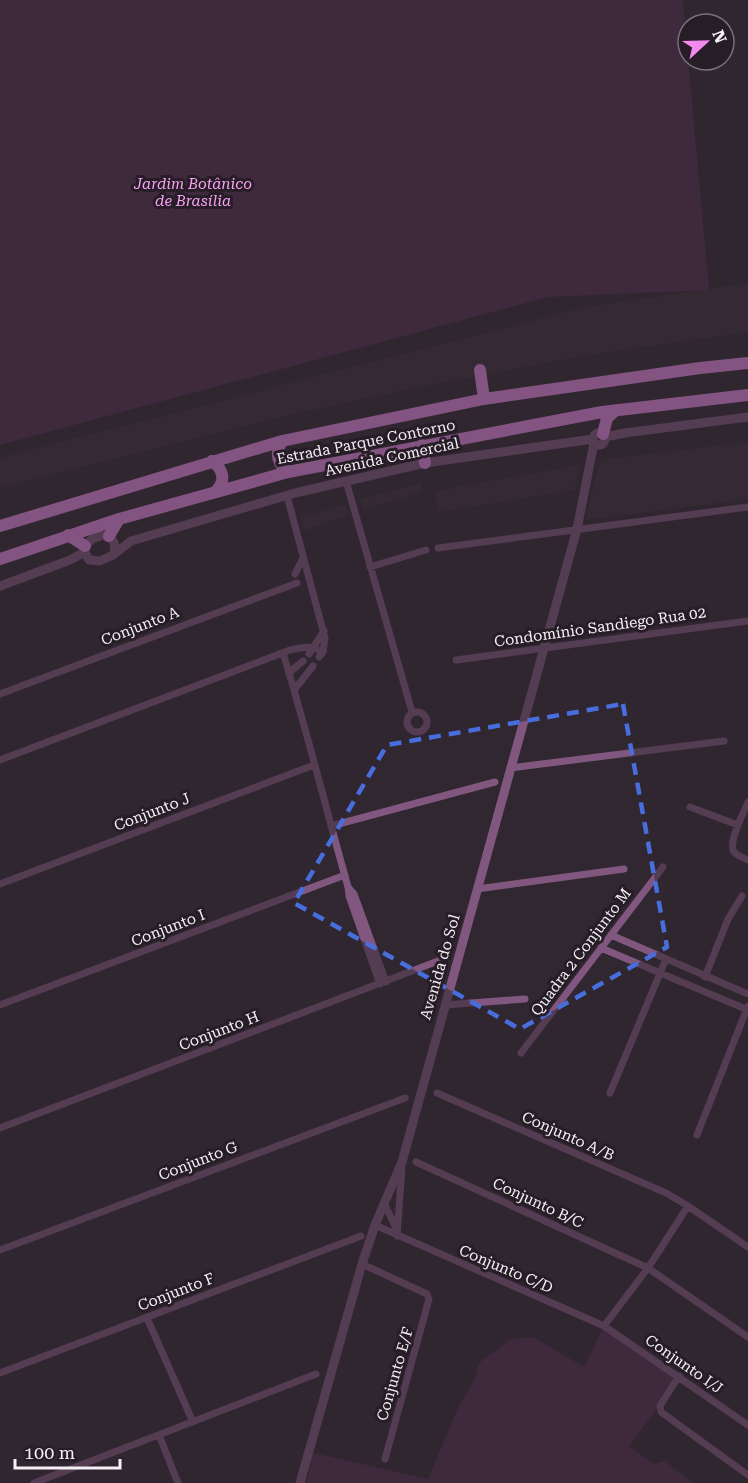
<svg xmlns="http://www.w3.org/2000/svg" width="748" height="1483" font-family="'Roboto Serif',serif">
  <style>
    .built { fill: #3c2d3b }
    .green { fill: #502d4f }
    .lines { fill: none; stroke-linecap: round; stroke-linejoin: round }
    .minor { stroke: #81577f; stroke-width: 7 }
    .tertiary { stroke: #81577f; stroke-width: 9 }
    .trunk { stroke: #e989e5; stroke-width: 12 }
    .marked { fill: none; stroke: #486ede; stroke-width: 4.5; stroke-dasharray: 12 8; stroke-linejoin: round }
    .labels { text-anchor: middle; stroke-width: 6; stroke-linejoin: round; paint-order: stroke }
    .park-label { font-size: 15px; font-style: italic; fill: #f8a1f3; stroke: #261d26 }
    .street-label { font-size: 15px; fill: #f6f0f6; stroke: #261d26 }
  </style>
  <rect width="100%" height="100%" fill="#302730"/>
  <path class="built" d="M748,283V332L588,355L429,385L298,413L0,488V458L586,307Z
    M748,442V499L585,520L600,460Z
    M580,465L575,490L438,512L435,491Z
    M421,483L422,492L363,510L360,499Z
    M346,505L349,515L303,531L300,517Z"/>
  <path class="green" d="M0,0H685L683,4L709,290L548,297L0,445Z
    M602,1330L613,1334L675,1377L656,1410L629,1446L654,1464L664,1461L694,1483H306L314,1453L428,1479L457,1410L476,1376L479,1363L511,1339L533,1337L584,1367Z"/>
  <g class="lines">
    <path class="minor" d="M346,481L412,712
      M287,496L325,638L323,652L319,657
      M438,548L748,507
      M370,567L426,550
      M295,574L303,558
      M283,653C307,731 326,809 348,887L349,896L380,984
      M309,654L324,631
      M456,660L748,621
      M289,673L303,661
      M295,689L313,666
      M0,694L297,583
      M407 722a10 10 0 1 1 20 0a10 10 0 1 1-20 0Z
      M0,760L290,650C303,647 311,645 323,652
      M510,768L724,741
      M748,802C744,812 726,845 735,853C738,856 744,858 748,860
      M690,807L738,825
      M331,826L495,782
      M0,884L314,765
      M348,887L354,894L386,982
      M477,889L624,869
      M611,935L748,994
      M601,948L748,1010
      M705,977L728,919L742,896
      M0,1005L345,875
      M445,1005L525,999
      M521,1053L663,867
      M437,1093L666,1193L688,1206L748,1247
      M610,1093L666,959
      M0,1128L446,958
      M697,1135L748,1006
      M416,1162L648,1268L748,1337
      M384,1203L396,1228
      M375,1225L604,1326L748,1425
      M397,1236L402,1167
      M0,1250L405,1098
      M362,1264L427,1294L429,1299L385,1459
      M147,1318L193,1422
      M604,1326L648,1268L688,1206
      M0,1373L361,1236
      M679,1376L660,1406L661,1412L748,1475
      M159,1435L178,1483
      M34,1483L316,1374"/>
    <path class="tertiary" d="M593 439a6 6 0 1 1 12 0a6 6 0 1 1-12 0Z
      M605,437L625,433L748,417
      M102,535C114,537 117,544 113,555L100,561L89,560L85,552V546L92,539Z
      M113,555L131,541L295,493L425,463L593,439
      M0,586L70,560L85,552
      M300,1483L362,1264L375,1225L402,1162L577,529L594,443"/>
    <path class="trunk" d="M480,370L484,399
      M603,434L607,418L616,410
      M282,441C275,453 277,463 288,472
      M422,445L425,463
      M212,461C223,469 226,480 217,490
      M0,526L282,441L484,399L700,368L748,363
      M68,535L85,546
      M109,536L119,519
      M0,559L119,519L288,472L602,412L748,395"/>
  </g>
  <path d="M0 0H748V1483H0ZM623,704L667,947L520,1029L294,903L387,745Z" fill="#302730" fill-opacity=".55" fill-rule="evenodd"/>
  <path class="marked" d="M623,704L667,947L520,1029L294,903L387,745Z"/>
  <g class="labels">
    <g class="park-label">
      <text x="193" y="189">Jardim Botânico<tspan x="193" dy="17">de Brasília</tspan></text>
    </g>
    <g class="street-label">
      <text transform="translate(366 442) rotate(-11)" y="5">Estrada Parque Contorno</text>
      <text transform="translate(392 457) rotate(-12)" y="5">Avenida Comercial</text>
      <text transform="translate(140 626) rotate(-21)" y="5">Conjunto A</text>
      <text transform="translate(600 627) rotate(-8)" y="5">Condomínio Sandiego Rua 02</text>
      <text transform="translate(152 812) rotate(-21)" y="5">Conjunto J</text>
      <text transform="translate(168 928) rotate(-21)" y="5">Conjunto I</text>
      <text transform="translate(581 952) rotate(-53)" y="5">Quadra 2 Conjunto M</text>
      <text transform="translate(440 967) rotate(-74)" y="5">Avenida do Sol</text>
      <text transform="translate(219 1031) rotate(-21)" y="5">Conjunto H</text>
      <text transform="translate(568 1136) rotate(24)" y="5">Conjunto A/B</text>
      <text transform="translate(198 1161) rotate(-21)" y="5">Conjunto G</text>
      <text transform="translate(538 1203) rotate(25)" y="5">Conjunto B/C</text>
      <text transform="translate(506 1269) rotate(23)" y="5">Conjunto C/D</text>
      <text transform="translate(176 1292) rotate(-21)" y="5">Conjunto F</text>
      <text transform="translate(684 1364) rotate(35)" y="5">Conjunto I/J</text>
      <text transform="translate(395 1374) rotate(-74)" y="5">Conjunto E/F</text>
    </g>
  </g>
  <g transform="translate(706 42) rotate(68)"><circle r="28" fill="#261d26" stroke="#797179" stroke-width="1.5"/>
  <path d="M0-4.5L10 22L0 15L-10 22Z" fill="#f489f0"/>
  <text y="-9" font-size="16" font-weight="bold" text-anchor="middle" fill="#f6f0f6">N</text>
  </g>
  <path d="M15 1459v9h105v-9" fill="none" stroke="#f6f0f6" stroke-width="3"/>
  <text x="24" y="1459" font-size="18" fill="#f6f0f6" stroke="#261d26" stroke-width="4.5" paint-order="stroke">100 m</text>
</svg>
